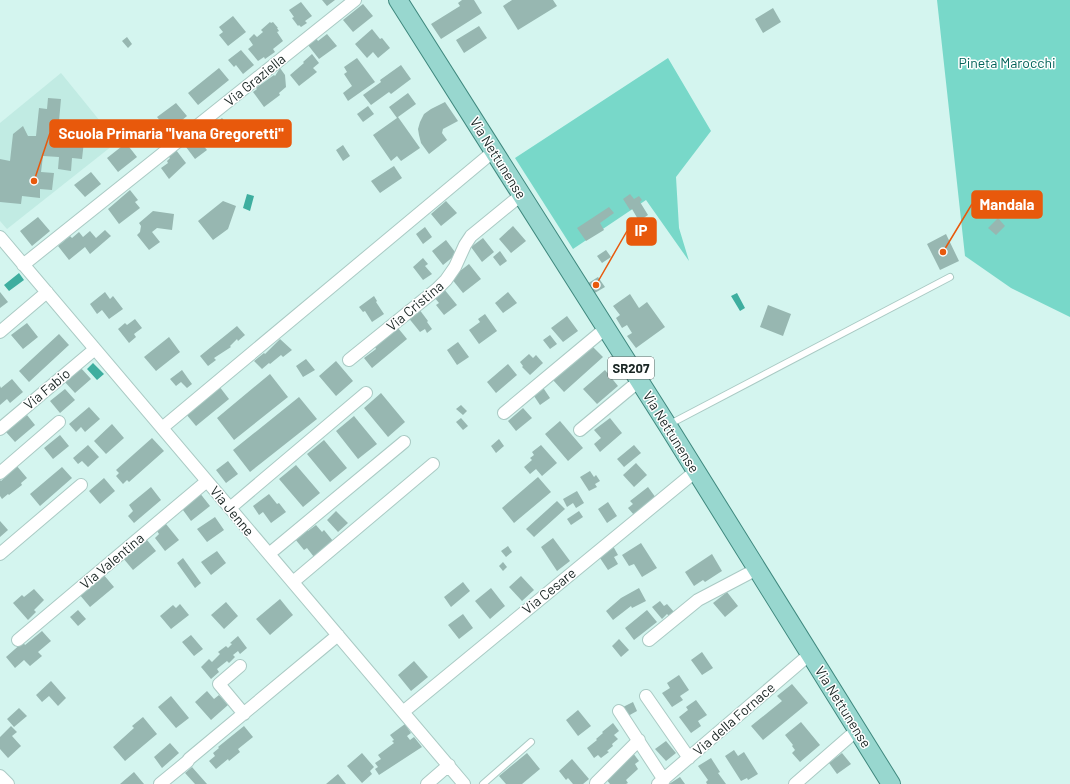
<svg xmlns="http://www.w3.org/2000/svg" width="1070" height="784" font-family="Barlow,sans-serif">
  <style>
    .built { fill: #c1ebe3 }
    .green { fill: #78d8c9 }
    .water { fill: #3eae9f }
    .building { fill: #97b7b1 }
    .lines { fill: none; stroke-linecap: round; stroke-linejoin: round }
    .lane-casing { stroke: #aacac4; stroke-width: 8 }
    .street-casing { stroke: #aacac4; stroke-width: 14 }
    .primary-casing { stroke: #3f887e; stroke-width: 20 }
    .lane { stroke: #fff; stroke-width: 6 }
    .street { stroke: #fff; stroke-width: 12 }
    .primary { stroke: #98d7cf; stroke-width: 18 }
    .labels { text-anchor: middle; stroke-width: 3; stroke-linejoin: round; paint-order: stroke }
    .shield { fill: #fff; stroke: #5e6665; stroke-width: 1 }
    .shield-label { font-size: 13px; font-weight: bold; fill: #192523 }
    .park-label { font-size: 14px; fill: #026359; stroke: #fff }
    .street-label { font-size: 14px; fill: #192523; stroke: #fff }
    .leader { fill: none; stroke: #e8590c; stroke-width: 1.5 }
    .callout-dot { fill: #e8590c; stroke: #fff; stroke-width: 1.5 }
    .callout { fill: #e8590c; stroke: #e8590c; stroke-width: 1.5 }
    .callout-label { font-size: 15px; text-anchor: middle; font-weight: bold; fill: #fff }
  </style>
  <rect width="100%" height="100%" fill="#d4f5ef"/>
  <path class="built" d="M61,73L117,142L7,229L0,221V123Z"/>
  <path class="green" d="M937,0H1070V317L1011,288L965,256Z
    M668,58L711,131L676,177L679,228L689,261L646,200L573,249L515,158Z"/>
  <path class="water" d="M247,194L254,196L250,211L243,208Z
    M19,273L24,280L9,291L4,285Z
    M737,293L745,308L740,311L731,296Z
    M93,363L104,374L97,380L87,369Z"/>
  <path class="building" d="M322,0H335L327,6Z
    M462,0H474L482,13L441,39L431,24L460,6L458,3Z
    M512,0H553L557,6L518,30L503,6Z
    M301,2L312,16L305,21L307,23L301,27L299,25L298,26L292,18L294,17L289,10Z
    M363,4L373,16L353,32L343,20Z
    M773,8L781,22L763,33L755,19Z
    M233,16L246,32L228,46L219,35L223,32L219,27Z
    M270,22L271,23L273,22L278,28H277L279,31L277,32L283,41L273,49L275,52L265,59L264,57L258,61L248,49L253,45L249,39L254,34L257,37L263,32L261,30Z
    M479,26L487,38L464,53L456,40Z
    M372,29L380,39L382,38L390,48L378,58L373,52L367,58L355,44Z
    M327,34L337,46L319,59L308,45L316,38L318,41Z
    M127,37L132,44L128,48L122,41Z
    M241,50L254,65L243,74L236,65L234,67L228,60Z
    M312,54L319,63L313,68L317,72L299,86L290,75L304,63L303,62Z
    M357,58L375,82L348,101L343,93L352,86L344,74L347,72L344,67Z
    M401,65L411,79L391,94L389,92L371,105L363,95L381,82L380,80Z
    M219,68L229,80L198,105L188,93Z
    M280,68L285,75L286,87L279,93L280,95L264,107L253,92L257,89L256,88L274,75L275,76Z
    M408,93L416,104L398,117L420,148L401,161L397,156L391,161L373,135L397,118L389,107Z
    M48,98L61,99L59,121L90,125L88,142L84,141L82,159L72,158L71,171L58,169L59,157L43,156L41,172L54,173L52,190L40,189V198L22,196L21,204L0,202V159L10,161L13,134L23,126L28,136H36L39,108L47,109Z
    M445,102L458,121L443,129L442,133L447,140L429,154L421,143L419,135L418,129L420,122L424,114L431,109Z
    M176,103L187,116L169,131L157,117Z
    M368,106L374,114L363,122L357,114Z
    M222,118L233,131L216,145L205,132Z
    M197,138L207,150L195,159L186,147Z
    M126,143L137,157L118,172L107,158Z
    M343,145L350,156L343,161L336,150Z
    M176,150L186,163L169,179L161,168L168,163L167,161L170,158L168,156Z
    M394,166L402,178L380,193L371,181Z
    M91,172L101,184L85,197L74,185Z
    M130,190L138,200L135,202L140,208L119,224L108,209Z
    M630,194L634,199L639,196L642,200L640,202L648,215L639,221L632,209L630,210L623,199Z
    M223,201L236,206L228,229L213,240L198,221Z
    M446,201L457,213L441,226L431,214Z
    M609,207L614,213L600,223L604,230L586,241L577,228Z
    M153,211L174,214L172,230L157,228L152,232L160,242L149,250L137,235L140,232L141,226L139,223Z
    M38,217L50,231L32,246L20,231Z
    M998,218L1005,226L996,235L988,228Z
    M513,226L526,241L511,253L499,239Z
    M425,227L432,237L423,244L416,234Z
    M105,230L111,236L90,254L85,247L69,260L58,246L70,236L72,238L79,232L83,237L90,231L96,238Z
    M946,234L959,261L940,270L927,244Z
    M483,238L494,252L482,262L471,247Z
    M446,240L455,252L454,256L443,265L432,251Z
    M606,250L611,257L602,263L597,256Z
    M500,251L507,261L500,266L493,257Z
    M423,258L428,264L425,266L432,274L423,280L413,267Z
    M469,264L481,279L463,293L451,278Z
    M598,277L605,287L593,294L587,284Z
    M444,289L457,305L444,315L436,305L439,303L434,297Z
    M0,292L8,302L0,308Z
    M105,292L110,299L113,296L123,309L109,319L102,310L97,314L90,304Z
    M508,292L517,303L503,313L495,303Z
    M630,294L639,308L647,302L665,327L636,348L627,336L632,333L627,325L622,328L616,318L620,315L613,306Z
    M374,296L377,301L376,302L384,314L372,322L365,311L363,312L359,307Z
    M768,305L791,314L783,336L760,327Z
    M419,309L428,321L427,322L432,329L427,333L425,329L420,332L407,316Z
    M485,314L497,331L479,344L469,330L480,322L478,319Z
    M567,316L578,331L563,342L551,328Z
    M135,319L142,328L134,334L136,337L129,343L118,329L125,323L127,325Z
    M27,323L38,337L23,349L11,335Z
    M237,326L245,335L238,341L237,339L230,346L231,347L214,358L216,360L208,366L200,356Z
    M398,328L407,339L372,368L364,358L376,349L375,347Z
    M59,334L69,345L29,382L19,371Z
    M550,335L557,344L550,349L543,340Z
    M169,337L180,352L156,371L144,357Z
    M280,339L292,350L283,357L281,355L270,364L269,363L262,369L254,361L264,353L265,354Z
    M458,342L469,357L457,365L447,350Z
    M592,346L603,357L564,392L553,380Z
    M529,354L533,358L536,355L543,363L530,375L522,367L523,366L520,362Z
    M306,359L315,370L303,377L296,366Z
    M336,361L353,381L336,396L319,376Z
    M508,364L517,375L496,393L487,382Z
    M80,367L91,379L75,393L64,381Z
    M182,370L192,384L187,388L181,382L176,386L170,379Z
    M605,370L618,386L597,404L583,389Z
    M270,374L288,397L234,440L217,418Z
    M12,379L23,392L10,403L7,399L0,405V386L1,388Z
    M219,386L229,399L196,426L186,414Z
    M542,386L550,398L540,405L532,393Z
    M65,389L75,400L60,413L50,401Z
    M381,393L405,422L388,437L364,408Z
    M299,397L317,419L250,472L233,450Z
    M461,405L467,411L463,415L456,409Z
    M89,407L100,419L85,432L81,427L76,432L69,424Z
    M523,408L532,418L516,431L508,421Z
    M27,415L35,425L15,442L6,432Z
    M354,416L377,444L358,459L336,431Z
    M461,418L468,426L463,430L456,422Z
    M610,418L622,433L600,452L594,444L601,438L594,430Z
    M560,421L583,448L568,461L545,434Z
    M112,424L124,438L106,454L94,441Z
    M60,435L69,446L53,459L44,448Z
    M152,438L164,451L129,482L127,480L123,484L116,476L119,473L116,470Z
    M499,439L504,446L496,453L491,446Z
    M324,440L347,468L330,482L307,454Z
    M88,445L99,457L88,467L82,461L78,464L73,458Z
    M541,445L557,463L542,476L536,469L530,474L524,467L532,460L530,458L534,455L532,452Z
    M634,445L641,453L624,467L617,459Z
    M228,461L238,474L226,483L216,470Z
    M636,463L647,475L634,487L623,475Z
    M16,465L27,478L21,483L22,485L9,495L8,494L2,499L0,496V480L1,481L11,472L10,470Z
    M296,465L320,493L303,507L279,479Z
    M62,467L72,478L40,506L30,494Z
    M590,471L594,477L596,475L600,481L595,484L597,487L589,491L580,477Z
    M538,477L551,492L514,523L502,508Z
    M104,478L115,491L100,504L89,491Z
    M151,487L161,500L134,523L128,516L133,511L129,505Z
    M648,487L656,498L634,515L628,508L633,504L630,501Z
    M577,491L584,503L576,508L573,503L567,507L563,499Z
    M199,492L210,506L191,521L180,506Z
    M269,494L277,504L279,503L286,512L271,523L263,512L259,515L253,506Z
    M557,501L565,509L534,537L526,529Z
    M608,502L617,516L607,523L598,509Z
    M336,511L348,523L338,532L327,520Z
    M579,511L583,517L571,525L567,519Z
    M215,517L224,530L207,542L197,529Z
    M0,521L8,530L0,537Z
    M166,524L179,540L165,551L155,538L159,534L157,531Z
    M316,525L322,532L324,530L333,541L314,557L307,548L304,550L295,539L306,530L308,531Z
    M553,538L570,561L557,571L541,547Z
    M147,540L156,551L133,570L123,558Z
    M641,543L657,568L642,577L634,564L629,566L622,555Z
    M508,546L512,552L506,557L501,551Z
    M613,546L618,555L614,557L618,564L608,570L598,555Z
    M217,551L226,563L211,575L201,562Z
    M712,554L722,571L705,582L703,580L694,586L685,572Z
    M183,558L201,583L195,588L177,563Z
    M503,562L507,567L503,571L499,566Z
    M103,574L114,587L90,607L79,594Z
    M521,576L534,590L522,601L509,587Z
    M463,582L470,591L451,607L444,597Z
    M491,588L505,606L490,619L475,601Z
    M639,588L646,601L632,608L631,606L613,620L606,611L621,598Z
    M34,589L44,600L34,610L36,612L28,620L13,603L22,595L24,597Z
    M727,592L738,606L725,617L713,603Z
    M280,599L293,615L270,635L256,619Z
    M660,601L664,606L667,604L674,612L669,616L667,614L662,619L652,607Z
    M226,602L238,616L224,629L211,615Z
    M180,604L189,615L171,629L160,616L173,605L176,608Z
    M78,610L86,619L78,626L70,617Z
    M647,610L657,622L634,640L625,628Z
    M463,614L473,628L459,639L448,625Z
    M42,631L51,641L38,652L42,656L30,666L24,660L15,668L6,657L23,642L25,645Z
    M191,635L203,649L194,656L182,642Z
    M238,636L247,648L240,654L238,651L233,655L235,657L229,663L227,661L217,669L219,672L211,679L201,667L209,659L212,662L220,654L218,652L226,646L228,648L232,644L230,643Z
    M619,639L629,650L621,657L612,646Z
    M702,652L713,668L702,675L691,660Z
    M414,661L428,677L411,691L398,675Z
    M679,675L689,690L680,696L683,700L672,707L662,693L670,688L667,683Z
    M51,681L66,698L58,706L49,696L42,702L36,695Z
    M792,684L808,703L763,740L751,726L782,701L777,696Z
    M207,691L214,699L219,695L228,705L211,720L195,702Z
    M171,696L189,718L176,728L158,707Z
    M696,700L707,715L698,721L701,726L691,733L679,717L688,710L686,707Z
    M633,702L637,711L628,716L623,707Z
    M19,708L27,716L14,727L7,719Z
    M578,710L591,726L578,736L566,720Z
    M143,717L157,734L125,761L113,747L134,728L132,726Z
    M801,722L820,745L800,762L792,753L795,750L792,746L793,745L785,735Z
    M613,723L619,731L614,735L618,739L612,744L613,746L607,751L609,752L601,758L598,755L594,758L587,748L597,740L596,739L603,733L602,732Z
    M405,724L411,733L407,736L410,740L414,737L422,747L379,775L375,769L378,767L375,763L381,759L378,755L394,743L392,741L394,740L390,735Z
    M11,726L17,732L12,736L21,746L8,758L0,749V737Z
    M244,726L253,737L238,749L240,752L229,761L228,759L216,769L209,761L215,756L213,753L219,748L218,747Z
    M666,741L676,753L666,761L655,749Z
    M170,743L179,753L162,768L154,757Z
    M734,750L738,756L744,752L758,774L748,780L747,778L741,781L725,756Z
    M362,753L374,767L370,771L372,774L362,783L347,766Z
    M527,753L540,769L522,784H506L499,776Z
    M633,753L639,761L635,764L638,769L626,780L628,783L626,784H610L606,779L618,770L617,768Z
    M842,753L851,764L837,774L829,763Z
    M711,758L720,772L718,773L726,784H707L706,782L708,780L698,766Z
    M572,759L589,779L583,784H573L568,778L566,780L559,771Z
    M192,767L207,784H195L185,773Z
    M134,772L144,784H120Z
    M338,774L346,784H326Z
    M680,777L685,784H669Z"/>
  <g class="lines">
    <g class="lane-casing">
      <path id="lane" d="M670,424L950,277
        M483,784L531,742"/>
    </g>
    <g class="street-casing">
      <path id="street" d="M0,237L464,784
        M23,265L355,0
        M0,332L47,292
        M349,360L437,289L446,280L455,267L465,245L471,236L521,195
        M504,413L606,328
        M162,428L494,151
        M0,429L95,349
        M580,430L639,381
        M0,473L59,422
        M230,508L366,393
        M0,554L81,485
        M269,554L404,442
        M293,582L433,464
        M18,640L207,481
        M649,640L698,600L757,569
        M240,666L219,684L244,714
        M646,696L689,758
        M619,711L664,780
        M403,712L696,471
        M189,759L338,635
        M0,776L8,784
        M596,783L639,740
        M160,784L188,761
        M427,784L449,765
        M658,784L810,654
        M795,784L857,730"/>
    </g>
    <g class="primary-casing">
      <path id="primary" d="M398,0L668,426L891,784"/>
    </g>
    <use href="#lane" class="lane"/>
    <use href="#street" class="street"/>
    <use href="#primary" class="primary"/>
  </g>
  <g class="labels">
    <rect class="shield" x="608" y="357" width="46" height="22" rx="3"/>
    <g class="shield-label">
      <text x="631" y="373">SR207</text>
    </g>
    <g class="park-label">
      <text x="1007" y="68">Pineta Marocchi</text>
    </g>
    <g class="street-label">
      <text transform="translate(255 80) rotate(-39)" y="5">Via Graziella</text>
      <text transform="translate(498 158) rotate(58)" y="5">Via Nettunense</text>
      <text transform="translate(415 306) rotate(-40)" y="5">Via Cristina</text>
      <text transform="translate(47 389) rotate(-40)" y="5">Via Fabio</text>
      <text transform="translate(671 432) rotate(58)" y="5">Via Nettunense</text>
      <text transform="translate(232 511) rotate(50)" y="5">Via Jenne</text>
      <text transform="translate(112 561) rotate(-40)" y="5">Via Valentina</text>
      <text transform="translate(549 591) rotate(-39)" y="5">Via Cesare</text>
      <text transform="translate(843 707) rotate(58)" y="5">Via Nettunense</text>
      <text transform="translate(734 719) rotate(-41)" y="5">Via della Fornace</text>
    </g>
  </g>
  <path class="leader" d="M34 181L50 133M943 252L972 204M596 285L627 231"/>
  <g class="callout-dot">
    <circle cx="34" cy="181" r="4"/>
    <circle cx="943" cy="252" r="4"/>
    <circle cx="596" cy="285" r="4"/>
  </g>
  <g class="callout">
    <rect x="50" y="120" width="241" height="27" rx="4"/>
    <rect x="972" y="191" width="70" height="27" rx="4"/>
    <rect x="627" y="218" width="29" height="27" rx="4"/>
  </g>
  <g class="callout-label">
    <text x="171" y="139">Scuola Primaria "Ivana Gregoretti"</text>
    <text x="1007" y="210">Mandala</text>
    <text x="641" y="236">IP</text>
  </g>
</svg>
